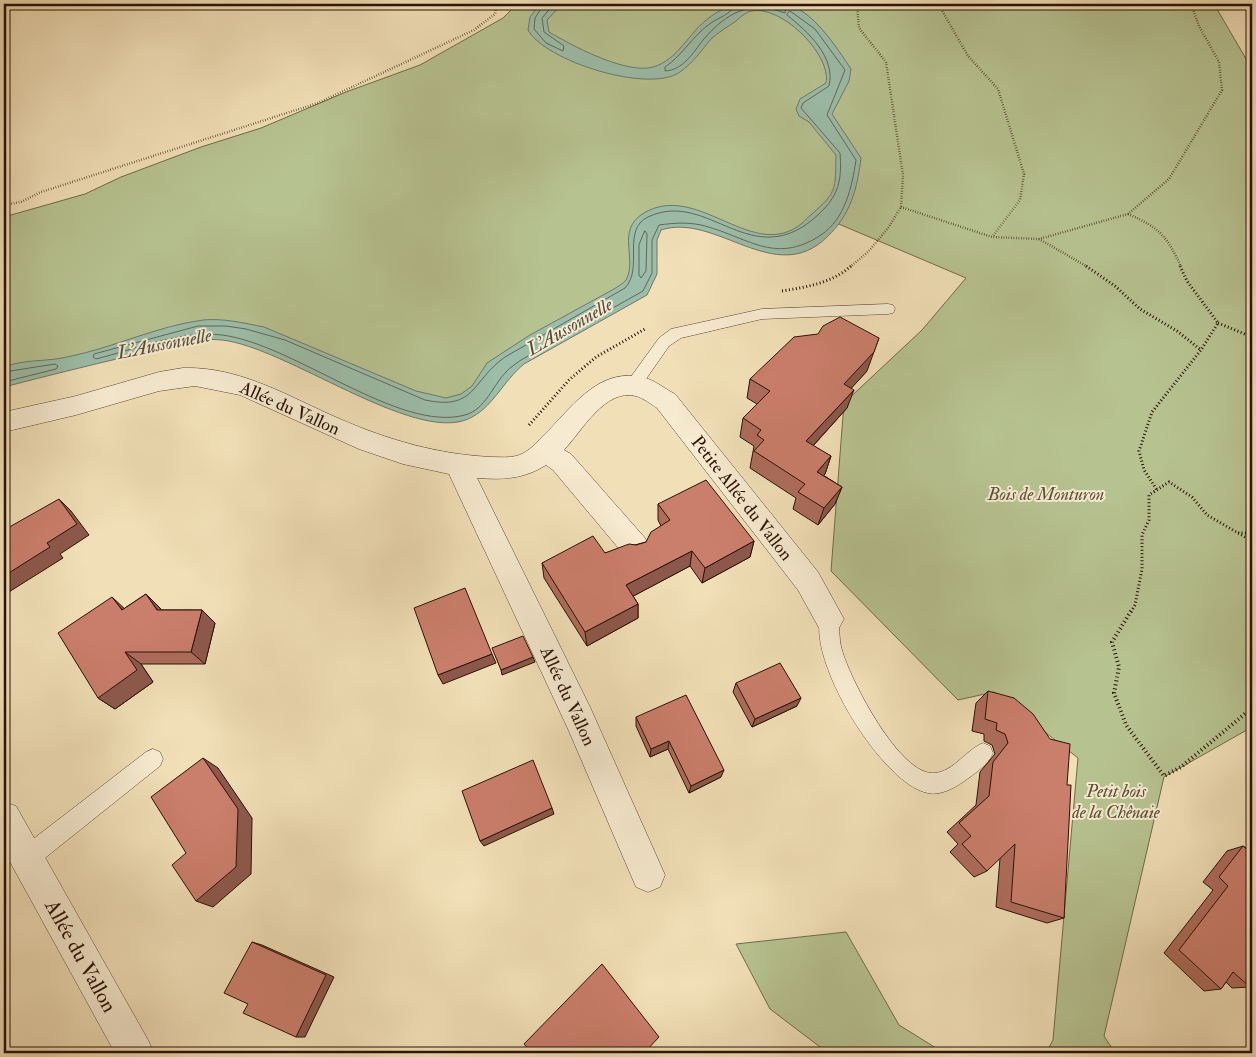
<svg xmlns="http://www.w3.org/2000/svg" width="1256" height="1057" font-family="'IM FELL Double Pica',serif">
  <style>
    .green { fill: #b7c291; stroke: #706a4b }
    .water { fill: #9cbda9; stroke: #6e7867 }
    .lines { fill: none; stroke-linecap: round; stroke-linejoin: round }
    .shore { stroke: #636757; stroke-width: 1 }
    .lane-casing { stroke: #5c4432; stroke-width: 1 }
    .street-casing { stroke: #5c4432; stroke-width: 1 }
    .path-far2 { stroke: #2a1105; stroke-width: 2.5; stroke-dasharray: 0.5 2; stroke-linecap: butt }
    .path-far1 { stroke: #2a1105; stroke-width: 3; stroke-dasharray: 1 2.5; stroke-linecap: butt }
    .path { stroke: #2a1105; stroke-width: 4; stroke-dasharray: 1 3; stroke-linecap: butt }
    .lane { fill: #f6ead0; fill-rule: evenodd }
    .street { fill: #f6ead0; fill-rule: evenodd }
    .wall { fill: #ae6c5d; stroke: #2a1105 }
    .shaded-wall { fill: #8d584c; stroke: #2a1105 }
    .building { fill: #ca7e6c; stroke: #2a1105 }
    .labels { text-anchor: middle; stroke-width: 4; stroke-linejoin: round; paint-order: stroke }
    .street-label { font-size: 18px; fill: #2a1105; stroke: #f6ead0 }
    .park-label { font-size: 18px; font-style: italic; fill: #5b4f36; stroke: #f6ead0 }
    .water-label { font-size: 19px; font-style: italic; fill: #524d3e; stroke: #f6ead0 }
    .near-street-label { font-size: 21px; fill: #2a1105; stroke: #f6ead0 }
  </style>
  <rect width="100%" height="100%" fill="#f1dfb7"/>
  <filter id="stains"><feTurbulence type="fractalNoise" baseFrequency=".004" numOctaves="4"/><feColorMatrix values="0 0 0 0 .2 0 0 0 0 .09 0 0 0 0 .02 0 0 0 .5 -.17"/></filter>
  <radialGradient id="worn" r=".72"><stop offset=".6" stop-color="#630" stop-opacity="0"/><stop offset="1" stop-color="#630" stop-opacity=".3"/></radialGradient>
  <path class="green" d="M515,4H1214L1252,69V727L1164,777L1104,1036L1115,1053H1046L1053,1040L1078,758L994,692L958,700L831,571L844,403L922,330L966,278L827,219L771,246L698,216L652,218L643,273L510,360L458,410L232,329L4,375V217L85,194L121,177L201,147L261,128L346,92L420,65L503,18L515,6Z
    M846,932L899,1025L944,1053H828L770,1009L736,944Z"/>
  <path class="water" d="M540,4H562L547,20L549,32C573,46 620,71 648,68C675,64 686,37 705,21C723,6 736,4 757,4C766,4 776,3 784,4C811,7 837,48 851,69L849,81L832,114L861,158C857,189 851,214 827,237C775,288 716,212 661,230L657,240V274L647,295L524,364C503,381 492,409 468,419C413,443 286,347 222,340C191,337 159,348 129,356C87,366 46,376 4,387V367C24,359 46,362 67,357C113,348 157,326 203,320C223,318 244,323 264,327L416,391L446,398L461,394L472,386L487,363L530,335L614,289C617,287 624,283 626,280C638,259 615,230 644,213C696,182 749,258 797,227C802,224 807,218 812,214C838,191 835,189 836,155L809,122L799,116L796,109L800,99L826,83C832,55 779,1 748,12C744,14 739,18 736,21C728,27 718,32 711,39C701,51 693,63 680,72C649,94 545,61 528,30L530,17Z"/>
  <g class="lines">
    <path class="shore" d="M544,4L535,18L534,29L546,43L563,51L564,46L544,32L542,18L554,4
      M735,4C731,15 719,17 711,23C693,35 683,55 665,67V71C683,70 693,53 703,40C727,12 750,0 785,13L786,4
      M790,11L815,29L845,70L827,115L856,160C852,187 845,219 821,235C774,266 747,236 701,225C686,222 674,223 659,225L652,240V273L643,291L521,360C516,364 510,367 506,372C493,385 485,410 465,415C399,433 294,344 222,335C181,330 136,349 96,359L93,357L94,354L198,326H226L246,329L285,340L425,400C476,411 471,381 505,357L625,288C644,268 621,230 648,217C709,188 752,277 819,214C839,195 842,180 840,153L801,108L803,103L829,86C836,57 808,32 787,15Z
      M645,231L647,234L646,271L641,278L639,275V245Z
      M4,372L55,364L58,366L56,369L4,382"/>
    <g class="lane-casing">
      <path id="lane" d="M888,304L893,305L895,309L893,313L888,314L762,319L681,338L669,346L639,389L633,391L627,389L625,385L659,338L671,329L762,309Z
        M829,611L836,613C841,625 838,638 842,650C850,679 900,777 935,773C954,771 966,750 983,743L990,746L993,753C988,765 974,774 963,782C954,788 940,796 928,793C882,785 803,655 822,613Z
        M153,749L160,752L163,759L160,766L35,866L27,869L19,866L16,858L19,850L146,752Z"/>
    </g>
    <g class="street-casing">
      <path id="street" d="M183,368C240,366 289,397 340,419C388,440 440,455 493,457C500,457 509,458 516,456C525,454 534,446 540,439C570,411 597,365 645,378C656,381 665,389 675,394L818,572L844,619L839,628L829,632L819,628L798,590L657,408C651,404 643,398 636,396C605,388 582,431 564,450L571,454L645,538L649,547L645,556L635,559L625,556L553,470L546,465C524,479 503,480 477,478L590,707L665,875L660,887L648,892L636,887L568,729L449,474L403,464L359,449L240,395L195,386L159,391L76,415L4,432V412L76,396L159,372Z
        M4,802L16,806L148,1040L154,1053H115L4,851Z"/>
    </g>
    <path class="path-far2" d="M933,4L940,7L968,56L998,89L1024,174L1020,200L993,236
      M4,205L21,202L41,192L318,103L474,30L495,14L497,4
      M901,207L992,237L1039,239L1128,214L1169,179L1222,90L1219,62L1199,26L1191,4
      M1128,214C1160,228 1167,236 1181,267
      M1039,239L1088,267
      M850,267L868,252L888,228L901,207L903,175L886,62L859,28L857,4"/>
    <path class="path-far1" d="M1086,266L1115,286L1140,309L1177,331L1201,350L1152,412L1139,451L1144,470L1157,490
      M1180,266L1187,281L1218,323L1201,350
      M782,291C807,287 832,283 851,266
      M1218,323L1252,337
      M529,425L569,380L596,357L645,329
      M1238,533H1252
      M1131,612L1135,605L1142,569V535L1149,520V495L1169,482L1192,497L1207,515L1252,541"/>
    <path class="path" d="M1131,611L1112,642L1119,667L1114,693L1126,725L1164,776L1181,767L1252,708
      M4,1049L10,1053"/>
    <use href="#lane" class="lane"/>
    <use href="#street" class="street"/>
  </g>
  <path class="wall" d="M1252,31V36L1249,35Z
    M867,371L851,388L847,408L813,446L831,456L825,474L823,475L842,487L835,504L818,525L793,509L796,498L750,468L754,446L740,437L743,418L757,404L747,398L750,379Z
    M658,504L754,541L750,557L702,583L690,566L633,596L638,604V618L587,646L544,578L542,563L605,553L646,542L661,526L658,520Z
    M146,594L161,610H202L215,623L205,664H141L153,682L115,709L98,698L125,608Z
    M736,683L797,706L752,727L733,692Z
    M988,691L1067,785L1064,918L1047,923L996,907L1000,858L987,871L974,877L950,852L958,844L947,832L976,805L980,772L995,754L992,745L984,741V734L972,731L976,703Z
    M636,717L721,777L689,793L668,749L650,757L636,726Z
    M1252,840V983L1250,987L1232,988L1226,982L1221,989L1204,991L1164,953L1213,890L1203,882L1227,851L1243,846L1246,848Z"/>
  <path class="shaded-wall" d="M879,338L867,371L838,403L844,384Z
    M854,390L847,408L801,459L806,441Z
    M831,456L825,474L812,489L817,472Z
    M842,487L835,504L818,525L824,508Z
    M59,499L71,511L89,535L60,554L63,558L4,595V576L47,543Z
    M754,541L750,557L702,583L705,568Z
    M692,551L690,566L626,600V585Z
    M146,594L160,608L172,623L157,610Z
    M112,597L127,611L122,610Z
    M638,604V618L587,646L585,632Z
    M202,610L215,623L205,664L191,652Z
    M125,652L141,664L153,682L115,709L98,698Z
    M492,654L496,663L443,684L438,675Z
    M533,657L535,662L502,675L501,670Z
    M801,698L797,706L752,727L755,719Z
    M669,741L668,749L650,757L651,749Z
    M203,758L218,768L252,818L251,874L213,907L196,901Z
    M724,770L721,777L689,793L691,786Z
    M552,808L554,814L484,846L480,841Z
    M252,942L262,945L334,977L305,1037H296Z"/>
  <path class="building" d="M840,317L879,338L874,352L844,384L854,390L806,441L831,456L817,472L842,487L824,508L798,492L805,484L754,451L764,440L757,435L761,430L743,418L770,391L750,379L794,337L818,334L823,326Z
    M706,480L754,541L705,568L692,551L626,585L638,604L585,632L542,563L593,536L605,553L629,544L636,545L646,542L651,532L670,520L658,504Z
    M59,499L77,524L47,543L50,547L4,576V554L6,553L4,551V530Z
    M465,588L492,654L438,675L414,608Z
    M146,594L157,610H202L191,652H125L137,670L98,698L58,633L112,597L122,610Z
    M523,636L533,657L501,670L492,648Z
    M780,663L801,698L755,719L736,683Z
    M988,691L1014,698L1033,714L1050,739L1070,744L1067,785H1071L1064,918L1011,902L1015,844L987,871L962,844L971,836L959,823L989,796L993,762L1008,743L1005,734L996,730L997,723L985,719Z
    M686,695L724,770L691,786L669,741L651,749L636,717Z
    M203,758L238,809L236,867L196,901L172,865L186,853L151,797Z
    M533,760L552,808L480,841L462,791Z
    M1243,846L1252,854V983L1250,987L1233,972L1221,989L1179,950L1228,886L1219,877Z
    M252,942L326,975L296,1037L243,1013L248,1004L224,993Z
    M602,964L659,1037L644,1053H532L524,1044Z"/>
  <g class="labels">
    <g class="street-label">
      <text transform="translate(290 408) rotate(24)" y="6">Allée du Vallon</text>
      <text transform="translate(742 498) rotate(52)" y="6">Petite Allée du Vallon</text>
      <text transform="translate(568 696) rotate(65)" y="6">Allée du Vallon</text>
    </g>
    <g class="park-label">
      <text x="1046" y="500">Bois de Monturon</text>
      <text x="1116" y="797">Petit bois<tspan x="1116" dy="21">de la Chênaie</tspan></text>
    </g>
    <g class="water-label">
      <text transform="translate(569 326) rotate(-30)" y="7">L'Aussonnelle</text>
      <text transform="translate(164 343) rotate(-11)" y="7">L'Aussonnelle</text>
    </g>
    <g class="near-street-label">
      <text transform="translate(81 956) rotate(61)" y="7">Allée du Vallon</text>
    </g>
  </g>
  <rect width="1256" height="1057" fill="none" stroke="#f1dfb7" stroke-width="20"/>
  <rect x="5" y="5" width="1246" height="1047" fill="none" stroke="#2a1105" stroke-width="2.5"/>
  <rect x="10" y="10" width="1236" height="1037" fill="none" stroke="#2a1105"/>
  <rect width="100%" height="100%" filter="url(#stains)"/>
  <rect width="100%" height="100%" fill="url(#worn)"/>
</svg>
